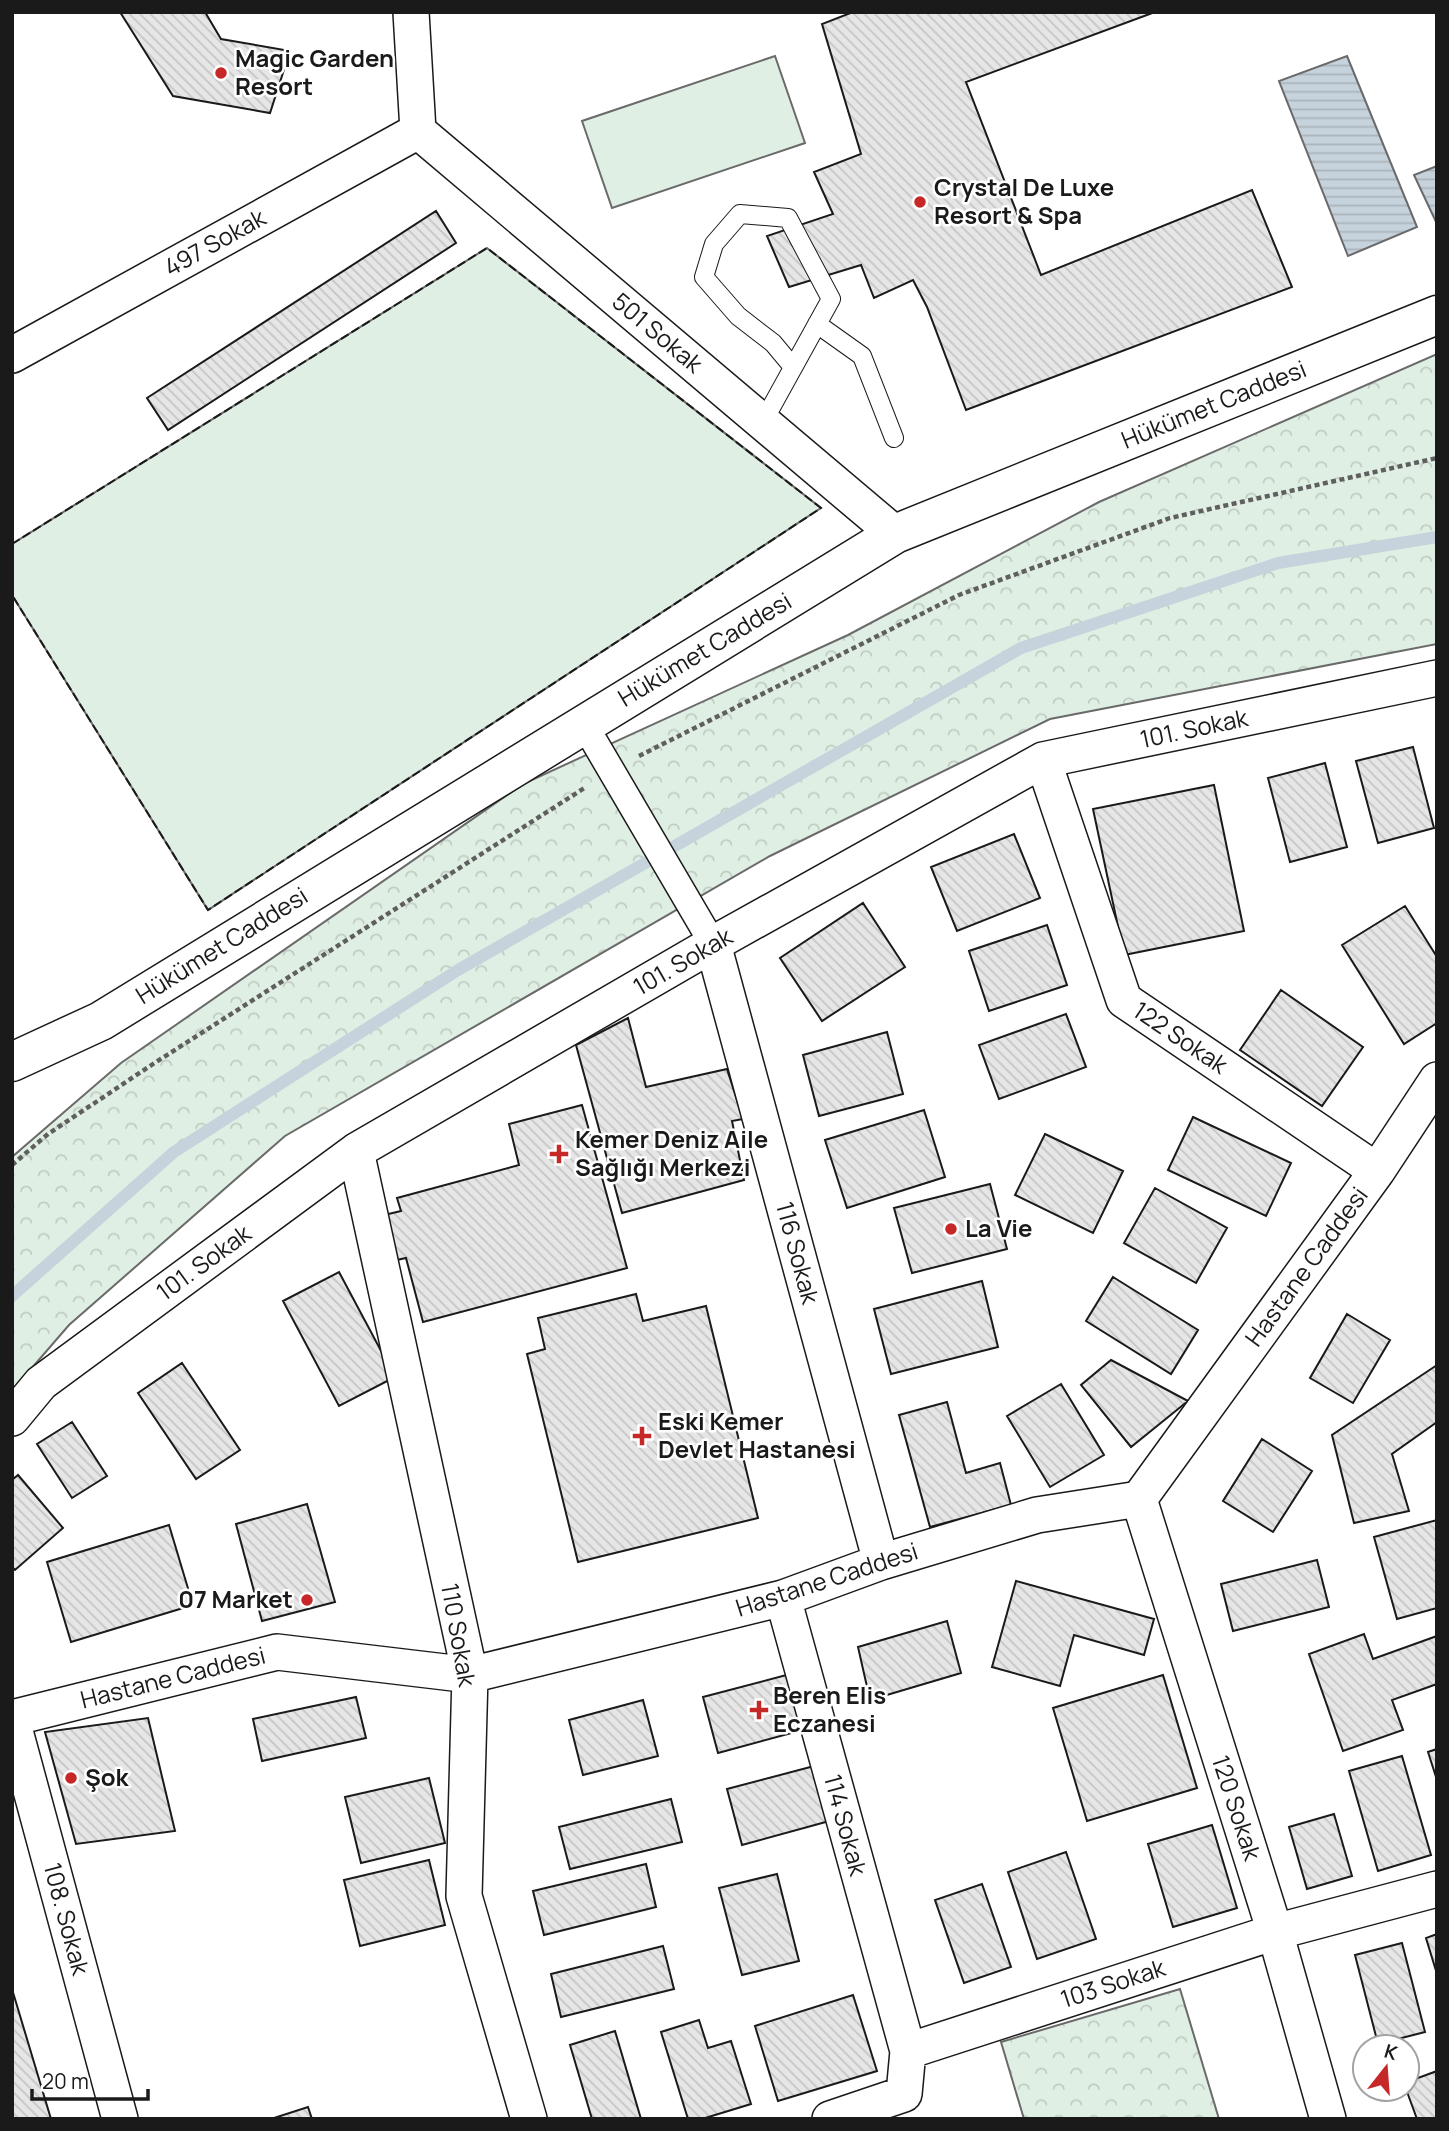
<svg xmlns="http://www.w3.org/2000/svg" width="1449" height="2131" font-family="Manrope,sans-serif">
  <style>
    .forest { fill: url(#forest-crowns); stroke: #6a6a6a; stroke-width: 2 }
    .garden { fill: #e0efe3; stroke: #6a6a6a; stroke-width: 2 }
    .water { fill: url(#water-rules); stroke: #6a6a6a; stroke-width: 2 }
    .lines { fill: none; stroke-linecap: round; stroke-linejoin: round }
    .stream { stroke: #c6d2dc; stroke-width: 12 }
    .building { fill: url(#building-back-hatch); stroke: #1a1a1a; stroke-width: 2 }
    .service-casing { stroke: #1a1a1a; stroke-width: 20 }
    .pedestrian-casing { stroke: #1a1a1a; stroke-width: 29 }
    .minor-casing { stroke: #1a1a1a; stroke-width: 38 }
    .tertiary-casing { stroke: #1a1a1a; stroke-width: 41 }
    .path { stroke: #5f5f5f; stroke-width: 4.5; stroke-dasharray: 5 3.5; stroke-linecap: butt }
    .service { stroke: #fff; stroke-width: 18 }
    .pedestrian { stroke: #fff; stroke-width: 26 }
    .minor { stroke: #fff; stroke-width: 35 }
    .tertiary { stroke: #fff; stroke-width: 38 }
    .fence { stroke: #1a1a1a; stroke-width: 2; stroke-dasharray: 9 3.5; stroke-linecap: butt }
    .poi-dot { fill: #c62828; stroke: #fff; stroke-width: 2.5 }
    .labels { text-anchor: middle; stroke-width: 5; stroke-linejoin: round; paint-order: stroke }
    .poi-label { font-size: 24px; font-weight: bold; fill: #1a1a1a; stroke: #fff; text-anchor: start }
    .street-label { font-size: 24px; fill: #1a1a1a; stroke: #fff }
  </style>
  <defs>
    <pattern id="forest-crowns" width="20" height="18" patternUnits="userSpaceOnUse" patternTransform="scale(1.75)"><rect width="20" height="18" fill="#e0efe3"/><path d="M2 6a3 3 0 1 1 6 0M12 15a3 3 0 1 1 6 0" fill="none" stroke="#c0ccc2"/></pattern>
    <pattern id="water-rules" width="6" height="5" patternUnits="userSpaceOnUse" patternTransform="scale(1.75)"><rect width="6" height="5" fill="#c6d2dc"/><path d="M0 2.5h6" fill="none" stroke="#aab4bc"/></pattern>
    <pattern id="building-back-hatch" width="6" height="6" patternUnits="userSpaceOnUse" patternTransform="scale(1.75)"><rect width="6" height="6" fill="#e6e6e6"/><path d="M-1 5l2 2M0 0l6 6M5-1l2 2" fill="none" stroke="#c5c5c5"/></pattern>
  </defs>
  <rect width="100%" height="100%" fill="#fff"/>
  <path class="forest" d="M1437,354V644L1050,719L770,856L285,1136L69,1325L12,1391V1157L121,1063L523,784L848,635L1099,502Z
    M1180,1989L1219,2119H1024L1001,2042Z"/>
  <path class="garden" d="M775,56L805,143L612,208L582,121Z
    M487,248L821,508L208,910L12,595V544Z"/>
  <path class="water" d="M1347,56L1417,227L1348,256L1279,81Z
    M1437,166V224L1414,175Z"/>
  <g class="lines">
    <path class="stream" d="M12,1296L174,1152L458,970L1021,648L1278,563L1437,537"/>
  </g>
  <path class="building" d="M120,12H205L221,39L290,51L270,113L173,96Z
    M853,12H1155L966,82L1041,275L1252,190L1292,287L966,410L927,307L913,280L874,298L861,265L789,287L767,236L833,214L814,172L861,154L822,24Z
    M436,211L456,243L168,430L147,398Z
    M1413,747L1434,828L1378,843L1356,761Z
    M1325,763L1347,847L1290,862L1268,778Z
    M1214,785L1244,931L1124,955L1093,809Z
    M1014,834L1040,898L957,931L931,867Z
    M863,903L905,967L822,1021L780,958Z
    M1405,906L1437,957V1023L1404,1044L1342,945Z
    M1047,925L1067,985L989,1011L969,951Z
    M1281,990L1363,1047L1322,1106L1240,1050Z
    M1066,1014L1086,1067L999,1099L979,1045Z
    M628,1018L646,1087L727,1069L743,1119L732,1121L744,1180L622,1213L576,1045Z
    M887,1032L903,1094L819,1116L803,1055Z
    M582,1105L627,1268L423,1322L406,1258L392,1261L380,1216L401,1211L397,1198L519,1165L509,1124Z
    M924,1110L945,1177L847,1208L825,1140Z
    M1193,1117L1291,1163L1266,1216L1168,1170Z
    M1045,1134L1123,1171L1093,1233L1015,1195Z
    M990,1184L1007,1249L912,1273L894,1208Z
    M1155,1188L1227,1228L1196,1283L1124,1243Z
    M339,1272L395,1377L339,1406L283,1301Z
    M1113,1277L1198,1330L1171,1374L1086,1321Z
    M982,1281L998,1347L891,1374L874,1309Z
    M636,1294L643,1321L706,1306L758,1518L578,1562L527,1354L545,1349L538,1318Z
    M1347,1314L1390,1340L1353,1403L1310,1378Z
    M1111,1360L1188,1401L1131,1447L1081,1385Z
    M182,1363L240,1450L196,1479L138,1393Z
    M1437,1365V1422L1392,1454L1409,1511L1354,1523L1332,1435Z
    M1061,1384L1104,1455L1050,1487L1007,1416Z
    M947,1402L966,1473L1000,1463L1011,1505L930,1527L899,1415Z
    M72,1422L107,1476L72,1498L37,1444Z
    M1262,1439L1312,1471L1273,1532L1223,1501Z
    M18,1475L63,1528L15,1570L12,1567V1480Z
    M307,1504L335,1602L262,1621L236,1524Z
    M1437,1520V1608L1397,1619L1374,1537Z
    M169,1525L193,1605L71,1642L47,1562Z
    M1317,1560L1329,1607L1233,1631L1221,1584Z
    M1016,1581L1154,1619L1144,1655L1074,1635L1060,1686L992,1667Z
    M947,1621L961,1673L870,1700L858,1647Z
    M1364,1634L1373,1659L1437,1636V1684L1392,1700L1403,1730L1343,1751L1309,1654Z
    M794,1673L810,1728L718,1753L703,1697Z
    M1163,1675L1197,1788L1087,1821L1053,1708Z
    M356,1697L366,1738L262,1761L253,1719Z
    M643,1700L658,1756L583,1775L569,1720Z
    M148,1718L175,1831L76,1844L45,1732Z
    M1437,1749V1780L1428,1752Z
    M1402,1756L1431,1855L1378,1871L1349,1771Z
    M818,1765L833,1820L742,1845L727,1789Z
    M429,1778L445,1843L361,1863L345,1797Z
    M671,1799L682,1842L570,1869L559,1827Z
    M1334,1814L1352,1876L1307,1889L1289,1827Z
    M1212,1825L1237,1908L1173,1927L1148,1844Z
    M1066,1852L1096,1939L1037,1959L1008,1872Z
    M429,1860L445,1925L360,1946L344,1880Z
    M646,1864L656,1907L544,1935L533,1891Z
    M777,1874L799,1961L742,1975L719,1888Z
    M982,1884L1011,1967L964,1983L935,1900Z
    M1437,1934V1974L1426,1938Z
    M1402,1943L1425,2032L1378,2044L1355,1955Z
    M663,1946L674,1989L561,2017L551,1974Z
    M12,1989L51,2119H12Z
    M853,1995L877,2071L778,2101L755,2026Z
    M699,2020L708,2048L731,2041L751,2104L702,2119H688L661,2032Z
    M615,2031L641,2119H592L570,2045Z
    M1437,2071V2119H1417L1406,2089L1407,2082Z
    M308,2107L312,2119H271Z"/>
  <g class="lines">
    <g class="service-casing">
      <path id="service" d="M817,324L862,356L894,438
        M763,422L831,299L788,218L740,214L714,244L704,277L738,316L773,343L793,367"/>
    </g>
    <g class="pedestrian-casing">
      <path id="pedestrian" d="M584,724L713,944"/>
    </g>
    <g class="minor-casing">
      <path id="minor" d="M411,12L418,131
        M418,131L895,534
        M12,355L418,131
        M1043,760L1124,1000L1377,1171
        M713,944L881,1562
        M356,1151L470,1675L464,1896L529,2119
        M12,1418L41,1383L356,1151L713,944L1043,760L1437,678
        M1139,1499L1275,1932L1328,2119
        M783,1598L908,2051
        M12,1718L277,1652L470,1675L783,1598L881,1562L1037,1515L1139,1499L1377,1171L1437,1080
        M12,1720L120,2119
        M830,2119L904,2094L908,2051L1275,1932L1437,1889"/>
    </g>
    <g class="tertiary-casing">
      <path id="tertiary" d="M12,1062L101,1021L895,534L1437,315"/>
    </g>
    <path class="path" d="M639,756L959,595L1170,518L1437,458
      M12,1165L48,1134L153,1064L586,787"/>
    <use href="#service" class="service"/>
    <use href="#pedestrian" class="pedestrian"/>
    <use href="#minor" class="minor"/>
    <use href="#tertiary" class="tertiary"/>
    <path class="fence" d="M12,544L487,248L821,508L208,910L12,595"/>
  </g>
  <g class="poi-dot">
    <circle cx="221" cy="73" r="7"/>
    <circle cx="920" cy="202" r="7"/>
    <path d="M555.5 1143.5h7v7h7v7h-7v7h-7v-7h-7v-7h7z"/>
    <circle cx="951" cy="1229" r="7"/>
    <path d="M638.5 1425.5h7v7h7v7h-7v7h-7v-7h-7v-7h7z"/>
    <circle cx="307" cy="1600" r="7"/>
    <path d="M755.5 1699.5h7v7h7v7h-7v7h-7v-7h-7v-7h7z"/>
    <circle cx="71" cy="1778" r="7"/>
  </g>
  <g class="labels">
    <g class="poi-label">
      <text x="235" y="67">Magic Garden<tspan x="235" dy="28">Resort</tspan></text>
      <text x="934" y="196">Crystal De Luxe<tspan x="934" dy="28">Resort &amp; Spa</tspan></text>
      <text x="575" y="1148">Kemer Deniz Aile<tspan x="575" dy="28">Sağlığı Merkezi</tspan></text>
      <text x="965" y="1237">La Vie</text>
      <text x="658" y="1430">Eski Kemer<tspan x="658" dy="28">Devlet Hastanesi</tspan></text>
      <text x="293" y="1608" text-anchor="end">07 Market</text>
      <text x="773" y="1704">Beren Elis<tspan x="773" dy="28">Eczanesi</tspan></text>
      <text x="85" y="1786">Şok</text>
    </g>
    <g class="street-label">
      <text transform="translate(215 243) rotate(-29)" y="8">497 Sokak</text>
      <text transform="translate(657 333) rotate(40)" y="8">501 Sokak</text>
      <text transform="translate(1214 405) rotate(-22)" y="8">Hükümet Caddesi</text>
      <text transform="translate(705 650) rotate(-31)" y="8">Hükümet Caddesi</text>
      <text transform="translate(1194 729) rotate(-12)" y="8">101. Sokak</text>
      <text transform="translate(222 946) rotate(-32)" y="8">Hükümet Caddesi</text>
      <text transform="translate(683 962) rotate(-30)" y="8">101. Sokak</text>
      <text transform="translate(1180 1038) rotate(34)" y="8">122 Sokak</text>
      <text transform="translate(797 1253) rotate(75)" y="8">116 Sokak</text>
      <text transform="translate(204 1263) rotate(-36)" y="8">101. Sokak</text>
      <text transform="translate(1307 1267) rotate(-54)" y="8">Hastane Caddesi</text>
      <text transform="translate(827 1580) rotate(-18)" y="8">Hastane Caddesi</text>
      <text transform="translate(458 1635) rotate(80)" y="8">110 Sokak</text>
      <text transform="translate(173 1678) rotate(-14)" y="8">Hastane Caddesi</text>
      <text transform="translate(1236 1808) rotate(72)" y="8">120 Sokak</text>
      <text transform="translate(845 1825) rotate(75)" y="8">114 Sokak</text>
      <text transform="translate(66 1919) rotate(75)" y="8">108. Sokak</text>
      <text transform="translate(1113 1984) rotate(-18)" y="8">103 Sokak</text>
    </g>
  </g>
  <rect width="1449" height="2131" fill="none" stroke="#1a1a1a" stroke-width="28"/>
  <g transform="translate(1386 2068) rotate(17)"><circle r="33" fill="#ffffff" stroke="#a3a3a3" stroke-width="2"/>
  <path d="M0-5L12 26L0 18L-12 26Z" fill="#c62828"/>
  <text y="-10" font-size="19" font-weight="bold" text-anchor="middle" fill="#1a1a1a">K</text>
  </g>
  <path d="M32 2089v10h116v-10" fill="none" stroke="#1a1a1a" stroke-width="3.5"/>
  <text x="42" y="2089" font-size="21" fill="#1a1a1a" stroke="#ffffff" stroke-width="5" paint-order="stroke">20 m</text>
</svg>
